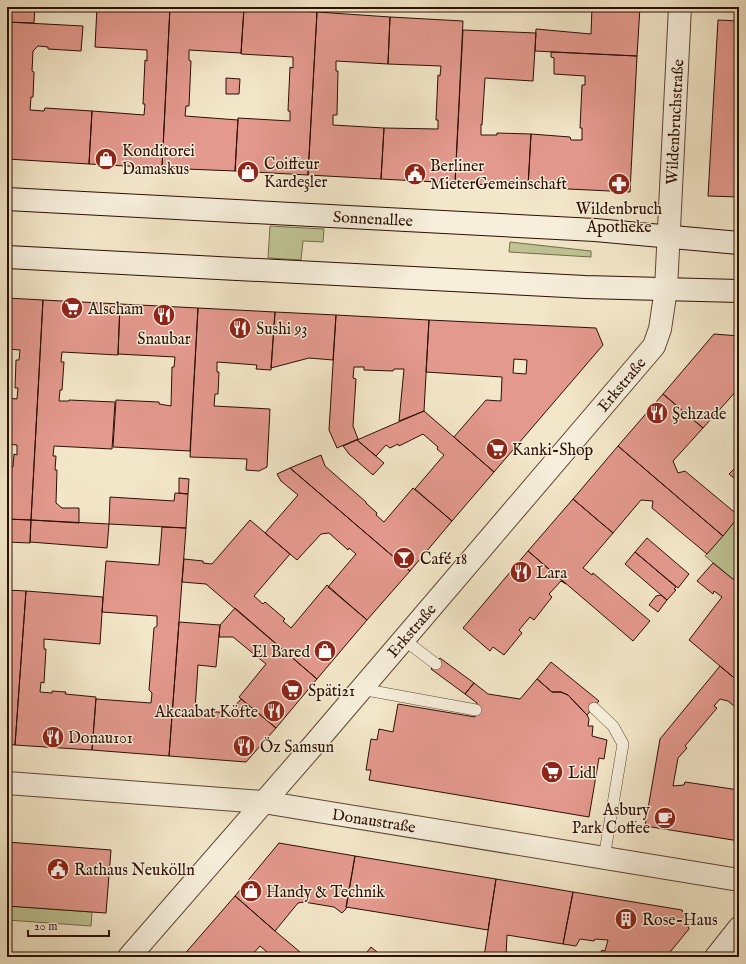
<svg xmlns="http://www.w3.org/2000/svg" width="746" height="964" font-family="'IM FELL English',serif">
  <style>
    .green { fill: #bfc494; stroke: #756a4a }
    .building { fill: #e4998e; stroke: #2b0f00; fill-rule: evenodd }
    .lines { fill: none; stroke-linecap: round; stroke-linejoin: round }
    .service-casing { stroke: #5d4532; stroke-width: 12 }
    .minor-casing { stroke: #5d4532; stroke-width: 24 }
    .tertiary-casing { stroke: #5d4532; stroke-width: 24 }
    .secondary-casing { stroke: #2b0f00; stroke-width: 24 }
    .service { stroke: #f7efdc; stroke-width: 11 }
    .minor { stroke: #f7efdc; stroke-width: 22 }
    .tertiary { stroke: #f7efdc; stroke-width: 22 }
    .secondary { stroke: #f7efdc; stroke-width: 22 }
    .labels { text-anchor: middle; stroke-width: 3; stroke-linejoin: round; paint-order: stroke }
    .street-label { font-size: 16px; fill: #2b0f00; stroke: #f7efdc }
    .poi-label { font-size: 16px; fill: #2b0f00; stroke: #f7efdc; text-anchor: start }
  </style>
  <rect width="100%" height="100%" fill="#f3e7c9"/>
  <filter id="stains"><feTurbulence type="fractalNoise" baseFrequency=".005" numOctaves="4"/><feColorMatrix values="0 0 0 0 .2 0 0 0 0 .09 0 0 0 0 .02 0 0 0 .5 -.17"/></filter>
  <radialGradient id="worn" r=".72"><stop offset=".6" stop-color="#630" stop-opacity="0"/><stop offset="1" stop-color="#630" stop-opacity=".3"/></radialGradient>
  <path class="green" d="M270,226L324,229L323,242L303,241L301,260L268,258Z
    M510,242L591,251V257L509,252Z
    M739,516V584L705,556Z
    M7,906L92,912L91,926L7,920Z"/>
  <path class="building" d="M7,7H35L34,23L7,22Z
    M97,7H170L162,168L89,164L92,111L144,115L145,104H143L145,60L147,61V50L95,47Z
    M170,7L244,8L241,53L189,50V60L191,61L189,106H186L185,116L238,120L235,171L162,168Z
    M592,7H640L637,56L535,51L536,29L591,34Z
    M244,8L317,12L308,175L235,171L238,118L290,121V111H288L290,67L293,68V57L241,54Z
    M317,12L390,17L388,64L336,61V71H338L337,115H333V125L384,128L381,179L308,175Z
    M390,17L463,21L455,183L381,179L384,128L438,129V120H436L438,75L440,76L441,66L388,64Z
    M718,20L739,21V197L708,196Z
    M7,22L83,26L81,51L48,49V47L38,46L33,51L32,71L34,72L33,97H31L30,110L44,111L45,108L92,111L89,164L7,159Z
    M463,30L536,33L533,81L485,78L482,125L481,124V135H497V133L531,134L528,187L455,183Z
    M551,52L637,56L630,192L528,187L531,134L570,137L571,140H582V128H580L582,85H585V76L554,74V58L551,57Z
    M226,78L240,79L239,94H226Z
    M7,298L43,300L31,520L7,519L11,467H13L14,454L17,455V445L7,444V398L17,399L18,388H15L16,360H19L20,350L7,349Z
    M43,300L120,304L118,355L62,352L61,362H64L62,390H60L59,401H69V400L115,402L112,449L54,446L53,456H56L55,470H57L56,503L62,508H79V523L31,520Z
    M120,304L198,308L190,451L113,447L116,400L159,402V404L171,406L172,367H174L175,357L118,354Z
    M198,308L275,312L271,370L256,369L257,365L217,362V372H219L218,394H215L214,406L270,409L267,467L259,471L246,470L247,459L190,457Z
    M275,312L336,315L333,360L309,358L271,368Z
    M336,315L429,320L424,411L399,421L404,369H394L393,371L364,370V367H354L353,378L356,379L353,426L358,439L337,448L329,430Z
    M429,320L596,328L603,345L494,472L454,437L486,400L501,401L502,377L426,372ZM514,359L527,360L526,374L513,373Z
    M714,334L739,336V388L703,428L663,394Z
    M663,394L703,428L673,461L678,473L685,471L739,516L723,536L618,446Z
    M424,411L494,472L452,521L415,489L444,455L437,449L438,447L423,434L399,446L398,444L390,448L386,445L376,456L357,440Z
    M357,440L384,463L373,475L349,454L343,446Z
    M618,446L723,536L707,554L652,508L653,501L641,500L613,533L573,499Z
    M321,455L325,466L366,502V503L377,513L376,515L384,522L413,488L452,521L410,571L290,468Z
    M739,464V482L729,474Z
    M290,468L410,571L367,620L328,587L356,554L349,548L348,550L329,533L321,534L297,560L265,533L298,495L281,481L277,474Z
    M179,478L189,479L188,494L179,493Z
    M175,493L188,494L186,528L109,524L110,497L174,501Z
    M573,499L613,533L583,568L592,575L593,573L650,621L633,641L528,551Z
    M7,519L31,520L30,543L7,542Z
    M31,520L109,524L107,548L30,542Z
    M250,520L290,554L254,596L263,604L265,602L285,619L283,621L291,628L327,585L367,620L317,679L206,584L182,582L184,559L203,561V563L212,564Z
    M162,527L186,528L169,756L92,750L96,699L151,703L152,693L149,690L154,628L157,626V616L102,612L106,561L159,565Z
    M647,538L689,574L678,588L635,552Z
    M528,551L566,584L561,581L549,594L552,597L534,620L530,617L519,630L522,633L504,655L493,647L490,651L463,628Z
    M635,552L676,587L674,589L676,590L667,600L625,564Z
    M713,563L739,584V682L689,640L722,597L714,591L713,594L697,581Z
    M7,590L26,591L15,745L7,744Z
    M26,591L103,597L100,644L44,639V649H46L44,683L41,682L40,692L52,693V691L66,692L65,694L96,697L92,750L15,745Z
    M661,595L667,600L658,612L649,605L656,596Z
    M235,608L317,679L276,728L239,697L266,664L233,637H219L220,625Z
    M179,622L220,625L216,667L198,665L195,710L229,713L241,699L276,728L246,762L169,756Z
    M440,658L474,683L465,694L431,669Z
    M551,662L599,701L587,715L568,695L561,692H552L537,679Z
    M720,666L739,682V710L728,701L720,699L714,706L717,708L685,746L687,748L678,758L673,786L684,785L685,782L739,790V841L645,826L660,739Z
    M537,679L552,692H561L568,695L587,715L589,719L588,726H593L592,736L607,740L604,759L599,758L589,817L369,780L371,770H366L371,739L377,740L379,729L393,732L398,704L475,717L477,703L465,694L474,683L488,694L520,699Z
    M7,842L111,850L106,913L7,906Z
    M279,843L355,856L346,909L342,913L334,907L304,902L298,903L275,931L235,896Z
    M355,856L496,879L488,930L346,907Z
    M496,879L573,892L563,944L507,935L506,957H484Z
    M573,892L682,910L689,929L666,957H598L602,950L605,951L608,940L595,939L594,941L580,939L576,946L563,944Z
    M235,896L275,931L306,957H270L266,954L267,952L260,946L250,957H182Z
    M371,947L383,957H363Z"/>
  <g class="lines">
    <g class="service-casing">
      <path id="service" d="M403,639L436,664
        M361,689L476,710
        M594,708L613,726L623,744L604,858"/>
    </g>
    <g class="minor-casing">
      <path id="minor" d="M7,783L263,802L739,880
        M716,957L739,928"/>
    </g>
    <g class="tertiary-casing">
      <path id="tertiary" d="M129,957L311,748L654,346L660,329L666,289L680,7"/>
    </g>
    <g class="secondary-casing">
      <path id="secondary" d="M7,199L595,230L739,243
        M7,257L585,287L739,291"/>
    </g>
    <use href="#service" class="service"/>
    <use href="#minor" class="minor"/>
    <use href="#tertiary" class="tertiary"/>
    <use href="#secondary" class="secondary"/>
  </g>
  <defs>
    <g id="shop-disc" transform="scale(1.15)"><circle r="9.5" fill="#8f2418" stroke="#f7efdc"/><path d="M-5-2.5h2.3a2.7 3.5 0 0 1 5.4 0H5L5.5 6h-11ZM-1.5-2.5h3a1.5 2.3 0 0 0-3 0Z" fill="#fff"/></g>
    <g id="civic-disc" transform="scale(1.15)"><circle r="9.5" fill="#8f2418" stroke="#f7efdc"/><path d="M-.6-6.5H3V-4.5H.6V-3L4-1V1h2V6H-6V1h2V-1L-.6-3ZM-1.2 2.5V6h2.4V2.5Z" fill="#fff"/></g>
    <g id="pharmacy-disc" transform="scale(1.15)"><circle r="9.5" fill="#8f2418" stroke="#f7efdc"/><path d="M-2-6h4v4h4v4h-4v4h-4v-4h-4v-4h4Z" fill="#fff"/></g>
    <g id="supermarket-disc" transform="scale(1.15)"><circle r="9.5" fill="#8f2418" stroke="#f7efdc"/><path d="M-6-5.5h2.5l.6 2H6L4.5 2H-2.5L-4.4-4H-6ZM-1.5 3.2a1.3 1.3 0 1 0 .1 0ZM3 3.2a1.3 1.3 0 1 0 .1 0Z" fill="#fff"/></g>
    <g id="restaurant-disc" transform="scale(1.15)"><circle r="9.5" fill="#8f2418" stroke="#f7efdc"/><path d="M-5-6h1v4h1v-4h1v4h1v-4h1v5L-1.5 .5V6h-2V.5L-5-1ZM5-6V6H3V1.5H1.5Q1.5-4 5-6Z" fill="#fff"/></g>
    <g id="bar-disc" transform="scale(1.15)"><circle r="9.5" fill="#8f2418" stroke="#f7efdc"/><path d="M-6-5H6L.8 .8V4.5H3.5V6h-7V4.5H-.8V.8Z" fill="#fff"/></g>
    <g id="cafe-disc" transform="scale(1.15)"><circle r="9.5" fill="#8f2418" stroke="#f7efdc"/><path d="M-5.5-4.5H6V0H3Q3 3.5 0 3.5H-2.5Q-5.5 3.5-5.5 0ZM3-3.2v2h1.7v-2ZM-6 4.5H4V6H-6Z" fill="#fff"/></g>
    <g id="building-disc" transform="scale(1.15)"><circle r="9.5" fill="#8f2418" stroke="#f7efdc"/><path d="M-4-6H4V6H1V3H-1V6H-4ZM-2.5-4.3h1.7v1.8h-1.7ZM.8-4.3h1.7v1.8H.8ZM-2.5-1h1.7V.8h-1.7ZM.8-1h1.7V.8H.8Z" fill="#fff"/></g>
  </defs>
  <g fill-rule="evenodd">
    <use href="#shop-disc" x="106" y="159"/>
    <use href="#shop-disc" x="248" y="172"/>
    <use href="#civic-disc" x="415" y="174"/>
    <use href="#pharmacy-disc" x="619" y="184"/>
    <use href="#supermarket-disc" x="72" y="308"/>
    <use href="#restaurant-disc" x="164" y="315"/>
    <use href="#restaurant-disc" x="240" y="328"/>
    <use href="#restaurant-disc" x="657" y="413"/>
    <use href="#supermarket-disc" x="497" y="449"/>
    <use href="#bar-disc" x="404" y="558"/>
    <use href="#restaurant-disc" x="521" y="572"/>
    <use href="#shop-disc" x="325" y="651"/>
    <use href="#supermarket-disc" x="292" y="690"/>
    <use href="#restaurant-disc" x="274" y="711"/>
    <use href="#restaurant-disc" x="53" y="737"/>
    <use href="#restaurant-disc" x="244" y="746"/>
    <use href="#supermarket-disc" x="552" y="772"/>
    <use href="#cafe-disc" x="665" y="818"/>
    <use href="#civic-disc" x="58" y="869"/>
    <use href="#shop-disc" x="251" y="891"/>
    <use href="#building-disc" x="626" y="919"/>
  </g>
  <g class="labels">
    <g class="street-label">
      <text transform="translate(674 122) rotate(-87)" y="6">Wildenbruchstraße</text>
      <text transform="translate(373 218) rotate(3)" y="6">Sonnenallee</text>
      <text transform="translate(621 384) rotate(-50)" y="6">Erkstraße</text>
      <text transform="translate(411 630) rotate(-49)" y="6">Erkstraße</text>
      <text transform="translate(374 820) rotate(9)" y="6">Donaustraße</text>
    </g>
    <g class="poi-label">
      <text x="122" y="156">Konditorei<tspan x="122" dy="18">Damaskus</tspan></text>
      <text x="264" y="169">Coiffeur<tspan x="264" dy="18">Kardeşler</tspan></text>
      <text x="430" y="171">Berliner<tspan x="430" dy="18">MieterGemeinschaft</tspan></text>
      <text x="619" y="214" text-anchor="middle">Wildenbruch<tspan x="619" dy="18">Apotheke</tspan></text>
      <text x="88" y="314">Alscham</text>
      <text x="256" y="334">Sushi 93</text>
      <text x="164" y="344" text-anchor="middle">Snaubar</text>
      <text x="672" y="419">Şehzade</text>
      <text x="512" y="455">Kanki-Shop</text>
      <text x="420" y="564">Café 18</text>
      <text x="536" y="578">Lara</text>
      <text x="310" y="657" text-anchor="end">El Bared</text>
      <text x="308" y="696">Späti21</text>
      <text x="258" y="717" text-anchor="end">Akcaabat Köfte</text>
      <text x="68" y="743">Donau101</text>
      <text x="260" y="752">Öz Samsun</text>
      <text x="568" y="778">Lidl</text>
      <text x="650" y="815" text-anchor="end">Asbury<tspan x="650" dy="18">Park Coffee</tspan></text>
      <text x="74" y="875">Rathaus Neukölln</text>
      <text x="266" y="897">Handy &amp; Technik</text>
      <text x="642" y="925">Rose-Haus</text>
    </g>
  </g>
  <rect width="746" height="964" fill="none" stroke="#f3e7c9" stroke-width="24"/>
  <rect x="8" y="8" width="730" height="948" fill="none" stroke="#2b0f00" stroke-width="2"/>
  <rect x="12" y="12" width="722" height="940" fill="none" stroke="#2b0f00"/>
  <path d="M28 930v6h81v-6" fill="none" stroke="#2b0f00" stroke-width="2"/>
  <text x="34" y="930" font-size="12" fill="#2b0f00" stroke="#f7efdc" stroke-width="3" paint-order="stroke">20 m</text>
  <rect width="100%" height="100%" filter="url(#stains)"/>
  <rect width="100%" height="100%" fill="url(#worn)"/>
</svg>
